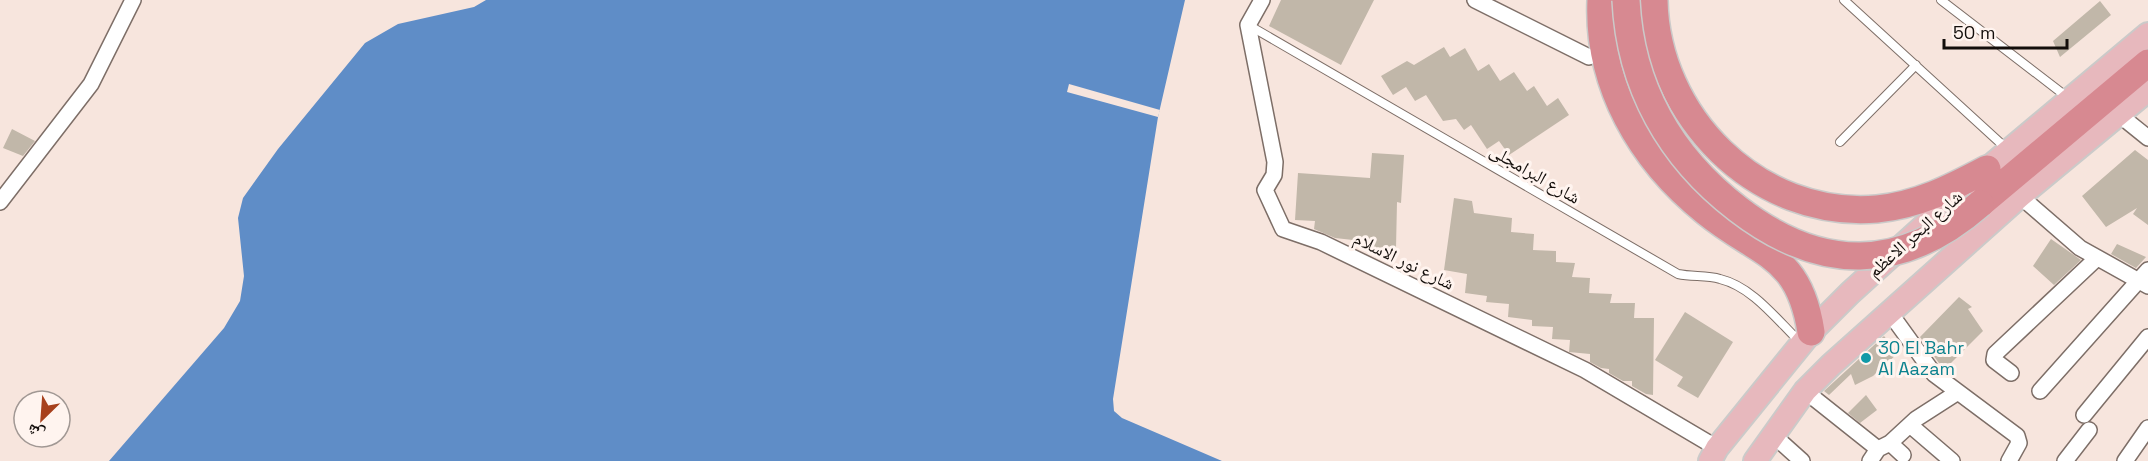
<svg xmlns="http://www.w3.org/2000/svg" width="2148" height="461" font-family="'Space Grotesk','Noto Naskh Arabic',sans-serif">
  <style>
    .water { fill: #5f8dc7 }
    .pier { fill: #f7e5dd }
    .building { fill: #c1b7a9 }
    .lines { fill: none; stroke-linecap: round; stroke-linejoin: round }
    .lane-casing { stroke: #7d6e67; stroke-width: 10 }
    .street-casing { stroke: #7d6e67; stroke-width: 18 }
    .primary-casing { stroke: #cbcac9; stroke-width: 26 }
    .highway-casing { stroke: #cbcac9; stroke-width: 30 }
    .lane { stroke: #fff; stroke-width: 8 }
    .street { stroke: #fff; stroke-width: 15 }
    .primary { stroke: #e7b8bd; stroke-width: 22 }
    .highway { stroke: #d78991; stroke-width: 27 }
    .highway-bridge-casing { stroke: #cbcac9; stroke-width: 30; stroke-linecap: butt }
    .highway-bridge { stroke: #d78991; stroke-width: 27 }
    .culture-dot { fill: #0f9aa8; stroke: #fff4ef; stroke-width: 2 }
    .labels { text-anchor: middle; stroke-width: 6; stroke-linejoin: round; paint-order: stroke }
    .street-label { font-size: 18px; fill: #130e0b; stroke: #fff4ef }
    .culture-label { font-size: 18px; fill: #0d838f; stroke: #fff4ef; text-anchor: start }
  </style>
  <rect width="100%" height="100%" fill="#f7e5dd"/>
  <path class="water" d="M486,0H1185L1158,117L1113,399L1114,411L1122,418L1222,461H109L224,328L240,301L244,276L238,218L243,198L278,149L365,43L398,24L474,7Z"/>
  <path class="pier" d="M1069,84L1160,110L1158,117L1067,92Z"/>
  <path class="building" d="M1281,0H1374L1341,65L1269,26Z
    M2100,1L2111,15L2060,57L2053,41Z
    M1444,47L1450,57L1465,48L1478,71L1489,64L1500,81L1514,72L1527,91L1534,86L1547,106L1558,98L1569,115L1509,155L1499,141L1487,149L1471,125L1464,130L1456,119L1443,121L1426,95L1415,101L1406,87L1393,95L1381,76L1407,61L1414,65Z
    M12,129L35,141L23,156L3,148Z
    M2135,150L2148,160V225L2133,214L2137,208L2106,227L2082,196Z
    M1372,153L1404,155L1401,203L1397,202L1396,248L1388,252L1374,250L1373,242L1359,245L1353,240L1335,238L1314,229L1315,221L1295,220L1298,173L1370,178Z
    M1454,198L1472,201L1474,213L1512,218L1511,232L1534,234L1533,250L1556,251V262L1575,263L1572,277L1590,278L1589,293L1612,294L1610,303H1635L1634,318H1654L1653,395L1646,394L1632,386V381H1623L1609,373V369L1601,368L1590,362V354L1569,352L1570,340L1552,339L1553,327L1532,326V320L1508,317L1509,304L1486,302L1487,296L1465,293L1467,274L1444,270Z
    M2051,239L2081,260L2054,285L2033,266Z
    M2117,244L2146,257L2136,268L2111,254Z
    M1959,297L1972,307L1968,309L1983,331L1944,370L1920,337Z
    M1685,312L1733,342L1698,398L1677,386L1683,377L1655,360Z
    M1884,336L1898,353L1873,376L1855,385L1851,374L1829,395L1824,391Z
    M1866,395L1877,410L1860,423L1848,413Z"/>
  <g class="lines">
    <g class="lane-casing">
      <path id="lane" d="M1844,0L2008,150
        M1941,0L2067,97
        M1250,26L1678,274C1692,277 1707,275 1720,279C1753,287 1777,320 1801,343
        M1840,142L1916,65"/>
    </g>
    <g class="street-casing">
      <path id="street" d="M1262,0L1248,25L1275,162L1274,175L1265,190L1283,229L1321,242L1585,370L1717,448
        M1475,0L1589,57
        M2117,113L2148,138
        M2020,196L2080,248L2148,286
        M0,202L91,84L133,0
        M1890,313L1934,374L2017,436L2019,443L2009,461
        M2011,373L1994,360L1995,354L2097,258
        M1805,391L1878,449
        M2040,391L2148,270
        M2084,415L2148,337
        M1910,425L1952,461
        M1773,435L1802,461
        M1890,443L1903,455
        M1870,461L1878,449L1890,443L1916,419L1958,392
        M2065,461L2089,430
        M2125,461L2148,428"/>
    </g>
    <g class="primary-casing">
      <path id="primary" d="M1710,461L1717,448L1811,332L1850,293L1987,169L2148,34
        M1755,461L1805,391L1831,365L2020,196L2148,90"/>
    </g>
    <g class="highway-casing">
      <path id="highway" d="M1601,0C1597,85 1641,160 1706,212C1760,256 1799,253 1811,332
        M1654,0C1656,116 1757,219 1877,209C1918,205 1951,188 1987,169
        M1980,204L2148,63"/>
    </g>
    <use href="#lane" class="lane"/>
    <use href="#street" class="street"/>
    <use href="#primary" class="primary"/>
    <use href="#highway" class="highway"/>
    <g class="highway-bridge-casing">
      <path id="highway-bridge" d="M1626,0C1630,86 1670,157 1738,209C1820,272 1901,273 1980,204"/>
    </g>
    <use href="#highway-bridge" class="highway-bridge"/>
  </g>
  <circle class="culture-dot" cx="1866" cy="358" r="6"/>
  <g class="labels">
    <g class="street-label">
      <text transform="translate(1535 174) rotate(30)" y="6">شارع البرامجلى</text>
      <text transform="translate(1915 234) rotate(-42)" y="6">شارع البحر الاعظم</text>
      <text transform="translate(1404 261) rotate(26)" y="6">شارع نور الاسلام</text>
    </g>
    <g class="culture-label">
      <text x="1878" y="354">30 El Bahr<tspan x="1878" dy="21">Al Aazam</tspan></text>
    </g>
  </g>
  <g transform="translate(42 419) rotate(205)"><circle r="28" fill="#fff4ef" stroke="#a19894" stroke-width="1.5"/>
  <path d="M0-4.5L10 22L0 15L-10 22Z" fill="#a7401c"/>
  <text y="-9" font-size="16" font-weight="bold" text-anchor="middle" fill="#130e0b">ش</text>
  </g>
  <path d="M1944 39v9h123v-9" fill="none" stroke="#130e0b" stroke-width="3"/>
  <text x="1953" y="39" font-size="18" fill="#130e0b" stroke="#fff4ef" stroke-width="4.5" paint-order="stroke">50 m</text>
</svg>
